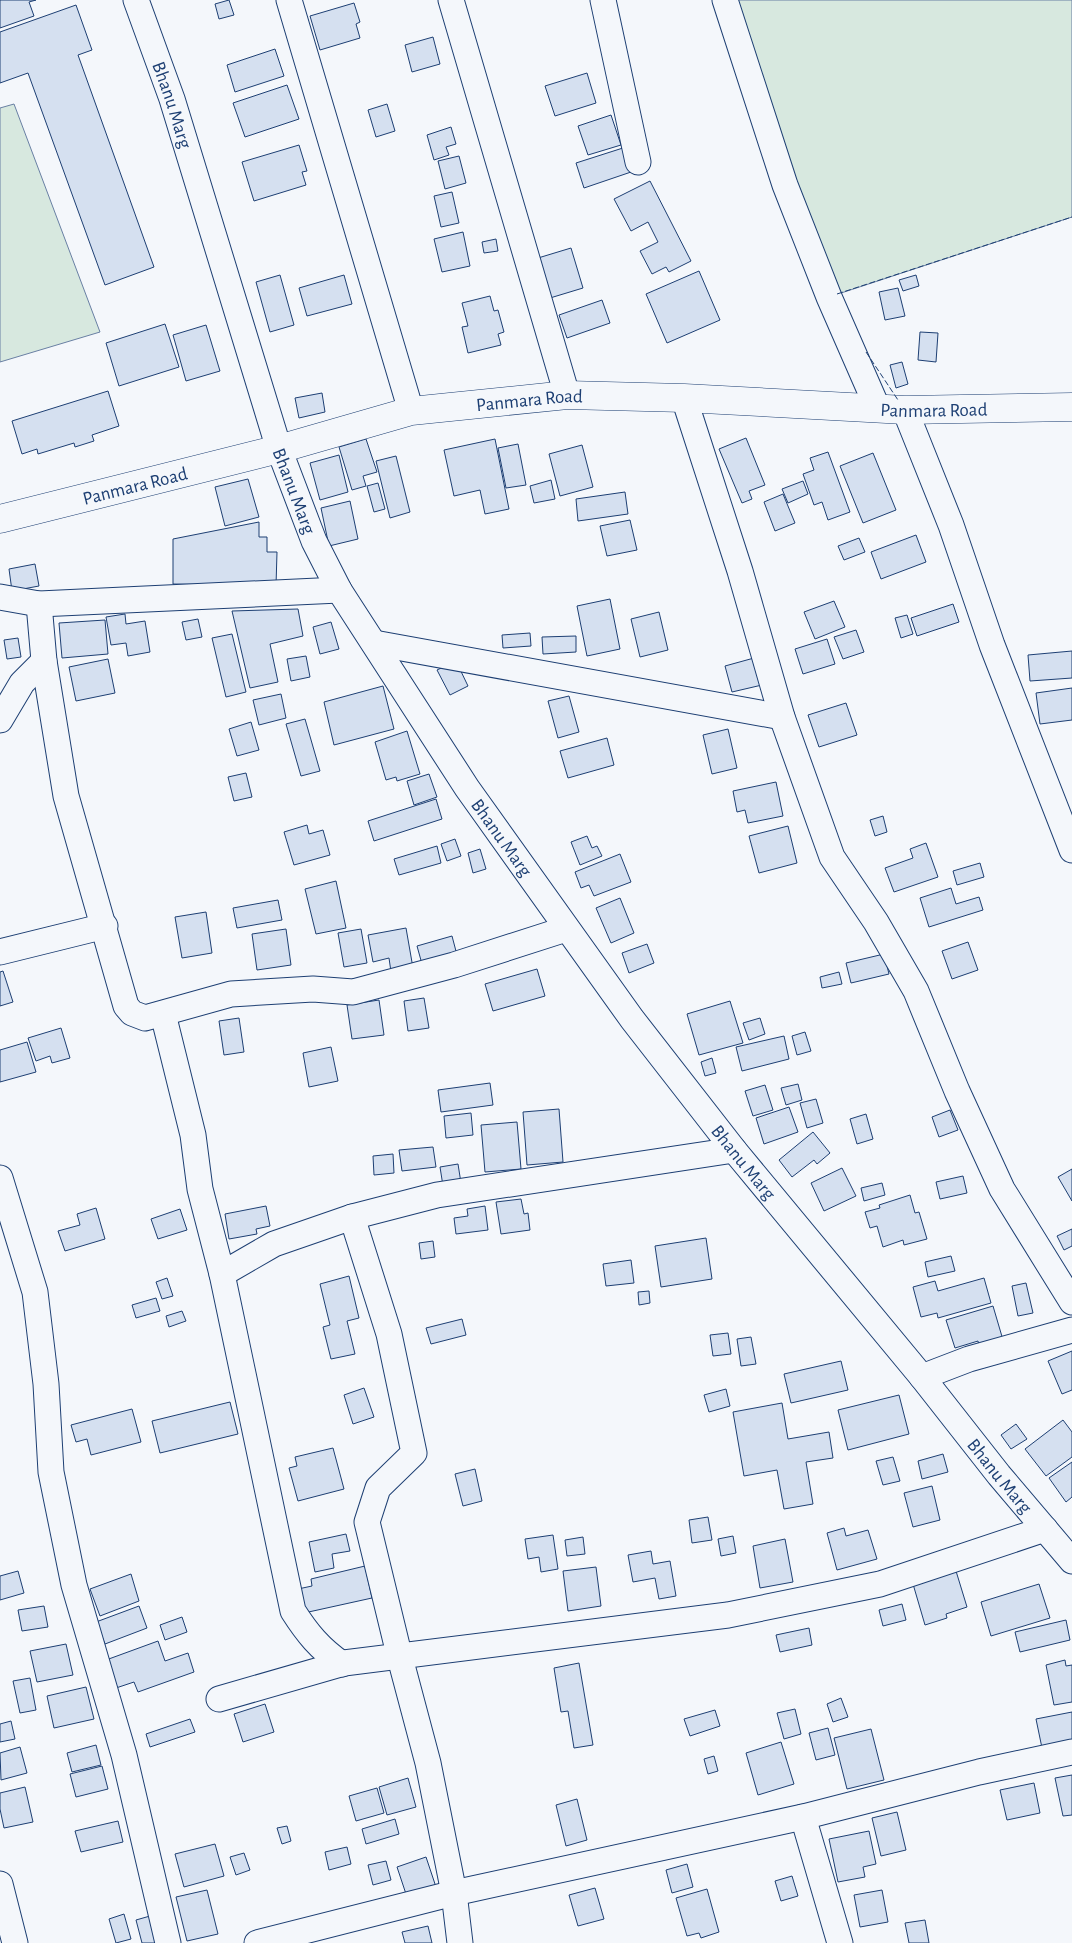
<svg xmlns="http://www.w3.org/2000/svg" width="1072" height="1943" font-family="'Alegreya Sans',sans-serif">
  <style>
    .green { fill: #d7e8df; stroke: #687fa3 }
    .building { fill: #d5e0f0; stroke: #1d3f73 }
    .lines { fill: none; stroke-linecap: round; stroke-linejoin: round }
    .street-casing { stroke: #1d3f73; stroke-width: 27 }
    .secondary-casing { stroke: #1d3f73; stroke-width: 29 }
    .street { stroke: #f4f7fb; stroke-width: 25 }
    .secondary { stroke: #f4f7fb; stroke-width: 28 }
    .fence { stroke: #1d3f73; stroke-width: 1; stroke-dasharray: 6 2.5; stroke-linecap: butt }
    .labels { text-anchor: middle; stroke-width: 4; stroke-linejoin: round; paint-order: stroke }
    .street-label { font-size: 19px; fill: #1d3f73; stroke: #f4f7fb }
  </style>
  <rect width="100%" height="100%" fill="#f4f7fb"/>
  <path class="green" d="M725,0H1072V217L829,297Z
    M14,104L100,332L0,362V108Z"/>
  <path class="building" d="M0,0H36L29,2L34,16L0,28Z
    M229,0L234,15L219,19L215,4Z
    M354,3L360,22L356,24L360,38L320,50L310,16Z
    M76,5L92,50L78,55L154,267L105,285L28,73L0,83V32Z
    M433,37L440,64L412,72L405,45Z
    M275,49L284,76L235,92L227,65Z
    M587,73L596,103L555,116L545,86Z
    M287,85L299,119L245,137L233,103Z
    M387,104L395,131L376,137L368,110Z
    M611,115L621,145L588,155L578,126Z
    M451,127L456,144L446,147L449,155L434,160L427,135Z
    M299,145L307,171L302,172L306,185L254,201L242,162Z
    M626,147L634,171L584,188L576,163Z
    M459,156L466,183L445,189L438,161Z
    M650,181L691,261L669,272L666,267L652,274L640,251L658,242L648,222L631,231L614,199Z
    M452,192L459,223L441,227L434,196Z
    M463,232L470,266L442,272L434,239Z
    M496,239L498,251L484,253L482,242Z
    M571,248L583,288L550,298L538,258Z
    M699,271L720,320L667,343L646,294Z
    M280,275L294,325L270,332L256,282Z
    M344,275L352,304L307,316L299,288Z
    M916,275L919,286L903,291L899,280Z
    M898,288L905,316L885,320L879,292Z
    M490,296L494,311L498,310L504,332L498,334L501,345L468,353L462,327L468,326L462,303Z
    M602,300L610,323L567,338L559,315Z
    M165,324L179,367L119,386L106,343Z
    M206,325L220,371L186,381L173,335Z
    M920,332L938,333L936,362L918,360Z
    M902,362L908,384L896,388L890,365Z
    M108,391L119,426L92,435L94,441L75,447L74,443L38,454L37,449L22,454L12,421Z
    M322,393L325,412L299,418L295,398Z
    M746,438L765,485L749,491L752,499L742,503L719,449Z
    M366,439L377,472L363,476L366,486L352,490L339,447Z
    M495,439L509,509L485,514L480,490L454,496L444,450Z
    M518,444L526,485L506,488L498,448Z
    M582,445L593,487L560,496L549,454Z
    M828,452L850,512L828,520L822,502L814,505L803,474L814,470L810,458Z
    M873,453L896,510L863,523L840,466Z
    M339,455L348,492L320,500L310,463Z
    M396,456L410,512L390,518L376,461Z
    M248,479L259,517L225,526L215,487Z
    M551,480L555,499L534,503L530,486Z
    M803,481L808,494L788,503L782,489Z
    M378,483L385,509L374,512L367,486Z
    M625,492L628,514L578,521L576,499Z
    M783,494L795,523L775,531L764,502Z
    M350,501L358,539L329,546L321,508Z
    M630,520L637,550L607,556L600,526Z
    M259,522V537H267V552H277L276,586L173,584V539Z
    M916,535L926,562L881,579L871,552Z
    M859,538L865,552L844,560L838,546Z
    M35,564L39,586L12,591L9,569Z
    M610,599L620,649L587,656L577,606Z
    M834,601L845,627L815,639L804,612Z
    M953,604L959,622L917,636L911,618Z
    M298,609L303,636L270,644L278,682L250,688L232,611Z
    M659,612L668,650L640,657L631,619Z
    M125,614L126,624L145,621L150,652L128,656L126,643L111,645L106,617Z
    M907,615L913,634L901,638L895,618Z
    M198,619L202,637L186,640L182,622Z
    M105,620L108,654L62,658L59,623Z
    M331,622L339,649L320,654L313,627Z
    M856,630L864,652L843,659L834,637Z
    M530,633L531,646L503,648L502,635Z
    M232,634L246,692L226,697L212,638Z
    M576,636V652L543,654L542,637Z
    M18,638L21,657L7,659L4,640Z
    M827,639L835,664L803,674L795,649Z
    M1072,651V678L1030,681L1028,655Z
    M306,656L310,677L291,681L287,659Z
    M754,658L762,685L732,692L725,666Z
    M108,659L115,693L76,701L69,667Z
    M456,661L468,686L450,695L437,670Z
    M383,686L394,729L334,745L324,702Z
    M1072,688V720L1040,724L1036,693Z
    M281,694L286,718L259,725L253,700Z
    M569,696L579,732L558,738L548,701Z
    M846,703L857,735L819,747L808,715Z
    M305,719L320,771L301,776L286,724Z
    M251,722L259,750L237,756L229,729Z
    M728,729L737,768L712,774L703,735Z
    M407,731L420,774L397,781L396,777L386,780L375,742Z
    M607,738L614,765L568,778L560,751Z
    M246,773L252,797L234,801L228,777Z
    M429,774L437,797L414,805L407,781Z
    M776,782L783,816L748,823L745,810L737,812L733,791Z
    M436,799L442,819L374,841L368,821Z
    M883,816L887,832L875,836L870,820Z
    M307,825L309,834L323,830L330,855L294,865L284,832Z
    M788,826L797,863L759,873L749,836Z
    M587,836L592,848L597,846L602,856L580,865L571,842Z
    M455,839L461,856L447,861L441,844Z
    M926,843L938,877L894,892L885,868L913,858L910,849Z
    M437,846L441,863L399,875L394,859Z
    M480,849L486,869L473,873L468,853Z
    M620,854L631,882L594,896L589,885L581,888L575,872Z
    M980,863L984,877L957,885L953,871Z
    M336,881L346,928L316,934L305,889Z
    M951,888L956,904L979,897L983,910L929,927L920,898Z
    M620,898L634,933L611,943L596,908Z
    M278,900L282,920L237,928L233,908Z
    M206,912L212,953L182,958L175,917Z
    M406,928L413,968L391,972L389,958L373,962L368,935Z
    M286,929L291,965L257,970L252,934Z
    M361,929L367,963L344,967L338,933Z
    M452,936L457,955L422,964L417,946Z
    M968,942L978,970L952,979L942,951Z
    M647,944L654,963L629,973L622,953Z
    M884,954L889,974L851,983L846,963Z
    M537,969L545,996L493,1011L485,984Z
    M3,971L13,1002L0,1006V972Z
    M839,972L842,984L822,988L820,977Z
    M424,998L429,1028L408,1031L404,1001Z
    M379,1000L384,1035L352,1039L347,1005Z
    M730,1001L743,1043L699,1055L687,1014Z
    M239,1018L244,1052L224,1055L219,1021Z
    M760,1018L765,1034L749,1040L743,1023Z
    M61,1028L70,1058L52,1063L50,1056L36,1061L28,1038Z
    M805,1032L811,1051L797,1055L792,1036Z
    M784,1036L789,1059L742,1071L736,1047Z
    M27,1042L36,1072L0,1082V1050Z
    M331,1047L338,1081L309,1087L303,1053Z
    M712,1058L716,1073L705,1076L701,1062Z
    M490,1083L493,1105L441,1112L438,1090Z
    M798,1084L802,1100L786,1105L781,1088Z
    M765,1085L773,1110L753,1116L745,1091Z
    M816,1099L823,1123L807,1128L800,1103Z
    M789,1107L798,1132L764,1144L756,1118Z
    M559,1109L563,1162L527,1165L523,1112Z
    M950,1110L958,1130L939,1137L932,1117Z
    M471,1113L473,1135L446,1138L444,1116Z
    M866,1114L873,1139L857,1144L850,1119Z
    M517,1122L521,1169L485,1172L481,1125Z
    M813,1132L830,1153L817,1164L814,1160L792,1177L779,1160Z
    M433,1147L436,1167L402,1171L399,1150Z
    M393,1154L394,1173L374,1175L373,1156Z
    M458,1164L461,1183L443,1186L440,1167Z
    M842,1168L856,1196L824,1211L811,1183Z
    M1072,1169V1201L1058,1177Z
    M963,1176L967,1193L940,1199L936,1182Z
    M882,1183L885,1195L864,1201L861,1188Z
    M910,1195L915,1213L919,1212L927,1239L904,1245L903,1240L883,1247L877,1226L870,1228L865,1212L880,1208L879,1205Z
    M521,1199L524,1214L528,1213L530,1230L501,1234L496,1202Z
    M266,1206L270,1226L256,1229L257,1234L229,1239L225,1214Z
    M485,1206L488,1230L456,1234L454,1218L468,1216L467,1209Z
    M96,1208L105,1239L65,1251L58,1231L80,1225L77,1214Z
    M180,1209L187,1230L158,1239L151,1219Z
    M1072,1229V1246L1064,1250L1057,1236Z
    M706,1238L712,1279L661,1287L655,1246Z
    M433,1241L435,1257L421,1259L419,1243Z
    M951,1256L955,1271L928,1277L925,1262Z
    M631,1260L634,1283L606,1286L603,1264Z
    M349,1276L359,1318L347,1321L355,1354L331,1359L323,1327L330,1325L320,1284Z
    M167,1278L173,1296L162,1299L156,1282Z
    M984,1278L991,1303L938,1318L937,1313L921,1317L913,1287L935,1281L938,1291Z
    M1026,1283L1033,1313L1018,1316L1012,1286Z
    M649,1291L650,1303L639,1305L638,1292Z
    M156,1298L160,1311L136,1318L132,1305Z
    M993,1306L1003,1340L979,1346L978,1341L955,1348L946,1320Z
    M182,1311L186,1321L169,1327L166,1316Z
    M462,1319L466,1335L431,1344L426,1328Z
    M728,1333L731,1354L713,1356L710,1335Z
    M751,1337L756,1364L741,1366L737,1339Z
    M1072,1351V1390L1062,1394L1048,1361Z
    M841,1361L848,1390L791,1403L784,1374Z
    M364,1388L374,1417L353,1424L344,1395Z
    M726,1389L730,1406L709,1412L704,1395Z
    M899,1395L909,1434L848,1450L838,1410Z
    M230,1402L238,1434L160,1453L152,1421Z
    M782,1403L788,1439L829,1432L833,1458L806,1462L813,1504L784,1509L777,1470L744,1476L733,1412Z
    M132,1409L141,1442L91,1455L87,1439L76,1442L71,1425Z
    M1063,1420L1072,1432V1457L1046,1476L1025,1449Z
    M1016,1424L1027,1439L1011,1449L1001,1435Z
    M333,1448L344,1489L298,1501L289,1468L297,1466L295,1457Z
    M943,1454L948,1472L922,1479L918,1461Z
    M893,1457L900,1481L883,1485L876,1461Z
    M1072,1462V1497L1066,1502L1049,1478Z
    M475,1469L482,1501L463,1506L455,1474Z
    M932,1486L940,1520L913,1527L904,1493Z
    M708,1517L712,1540L692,1543L689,1520Z
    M844,1528L846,1536L868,1530L877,1559L837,1570L827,1533Z
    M346,1534L350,1551L332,1554L334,1568L315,1572L309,1542Z
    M553,1535L558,1569L541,1572L539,1557L528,1559L525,1539Z
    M733,1536L736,1553L721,1556L718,1539Z
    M583,1537L585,1554L567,1556L565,1540Z
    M785,1539L793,1582L760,1588L753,1546Z
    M651,1551L653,1564L670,1561L676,1596L659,1599L655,1578L633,1582L628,1555Z
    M365,1566L372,1598L304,1613L298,1589L312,1586L311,1579Z
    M596,1567L601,1606L568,1611L563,1571Z
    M18,1571L24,1593L0,1600V1576Z
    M956,1571L967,1607L946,1614L947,1618L925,1625L913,1584Z
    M131,1574L139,1601L100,1616L90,1589Z
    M1039,1584L1050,1618L991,1636L981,1602Z
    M902,1604L906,1620L883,1626L879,1610Z
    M44,1606L48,1627L22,1631L18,1610Z
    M139,1606L147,1628L105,1644L96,1622Z
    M182,1617L187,1632L165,1640L160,1625Z
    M1066,1620L1070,1640L1020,1652L1015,1632Z
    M809,1628L812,1645L780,1652L776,1635Z
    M158,1641L165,1661L188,1653L194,1672L138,1692L134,1682L116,1688L106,1660Z
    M66,1644L73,1675L37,1682L30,1651Z
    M1065,1660L1066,1666L1072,1665V1702L1054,1705L1046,1665Z
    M579,1663L593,1745L574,1748L568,1711L561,1712L554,1668Z
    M30,1678L36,1710L20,1713L13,1681Z
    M86,1687L94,1719L54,1728L47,1696Z
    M841,1698L848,1717L833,1722L827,1704Z
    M265,1704L274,1732L243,1742L234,1714Z
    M795,1709L801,1734L784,1739L777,1713Z
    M715,1710L720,1726L690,1736L684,1719Z
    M1072,1712V1742L1042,1748L1036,1719Z
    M190,1719L195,1732L150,1747L146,1734Z
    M11,1721L15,1739L0,1742V1724Z
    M828,1728L835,1755L816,1760L809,1733Z
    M871,1729L884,1780L847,1789L834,1738Z
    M781,1742L794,1784L758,1795L746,1753Z
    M96,1745L101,1765L72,1772L67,1753Z
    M20,1747L27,1773L1,1780L0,1753Z
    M714,1756L718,1771L708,1774L704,1759Z
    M102,1766L108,1789L76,1797L70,1774Z
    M1072,1775V1815L1063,1816L1055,1778Z
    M408,1778L416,1807L387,1815L379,1787Z
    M1034,1783L1040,1813L1007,1820L1000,1790Z
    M25,1787L33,1822L4,1828L0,1809V1793Z
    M377,1788L384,1813L356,1821L349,1796Z
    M577,1799L587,1840L566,1846L556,1805Z
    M897,1812L906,1850L881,1856L872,1818Z
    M395,1819L399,1834L366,1844L362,1829Z
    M118,1821L123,1842L81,1852L75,1831Z
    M287,1826L291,1841L282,1844L277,1828Z
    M869,1831L876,1864L863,1867L865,1877L838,1882L829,1839Z
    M215,1844L224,1876L184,1887L175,1854Z
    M347,1847L351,1864L329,1870L325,1852Z
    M244,1853L250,1870L236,1875L230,1857Z
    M426,1857L436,1887L407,1897L397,1867Z
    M386,1861L391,1880L373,1885L368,1865Z
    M687,1864L693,1887L672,1893L666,1870Z
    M792,1876L798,1896L781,1901L775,1881Z
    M595,1888L604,1919L578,1926L569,1895Z
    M707,1889L719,1932L701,1938L699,1933L687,1936L676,1898Z
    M207,1890L218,1934L187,1941L176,1897Z
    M882,1890L888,1922L860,1927L854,1895Z
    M124,1914L131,1939L116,1943L109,1919Z
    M150,1916L158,1943H142L136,1920Z
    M925,1920L929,1943H909L905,1923Z
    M428,1926L432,1943H405L402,1932Z"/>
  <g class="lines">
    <g class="street-casing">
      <g id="street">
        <path id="s1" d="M136,0L172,99L279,449L314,541L339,590L467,788L632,1019L734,1150L922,1377L999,1475L1072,1561"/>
        <path d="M289,0L411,411"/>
        <path d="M451,0L567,395"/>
        <path d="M603,0L638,162"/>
        <path d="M725,0L785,185L829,297L878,409"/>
        <path d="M684,398L740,571L782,717L832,857L876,922L916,991L957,1091L1002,1189L1072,1302"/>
        <path d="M905,410L951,525L992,645L1072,850"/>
        <path d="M0,597L39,604L339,590"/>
        <path d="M39,604L44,661L66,796L126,1006L132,1013L145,1018L231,994L313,989L353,992L454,965L566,929"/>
        <path d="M374,643L782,717"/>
        <path d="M0,720L22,683L44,661"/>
        <path d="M0,952L105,926"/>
        <path d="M163,1014L193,1135L200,1189L222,1274L293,1611C307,1633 320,1649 342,1664"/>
        <path d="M0,1178L35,1292L46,1384L51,1472L74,1585L124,1755L168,1943"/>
        <path d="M352,1217L389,1334L414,1453L378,1488L367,1522L399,1654L428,1763L454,1893L460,1943"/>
        <path d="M222,1274L274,1244L352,1217L437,1195L734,1150"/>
        <path d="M922,1377L969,1359L1072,1330"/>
        <path d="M219,1699L344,1663L728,1615L880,1584L1045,1529"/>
        <path d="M803,1817L840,1943"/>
        <path d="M0,1884L15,1943"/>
        <path d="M257,1943L454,1893L803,1817L979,1772L1072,1752"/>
      </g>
    </g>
    <g class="secondary-casing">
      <g id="secondary">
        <path id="s2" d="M0,519L279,449L411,411L567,395L684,398L905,410L1072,407"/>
      </g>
    </g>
    <use href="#street" class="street"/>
    <use href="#secondary" class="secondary"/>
    <path class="fence" d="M837,294L1072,217
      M866,352L898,400"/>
  </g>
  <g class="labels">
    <g class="street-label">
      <text dy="7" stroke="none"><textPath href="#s1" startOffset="111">Bhanu Marg</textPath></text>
      <text dy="7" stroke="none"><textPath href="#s2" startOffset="544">Panmara Road</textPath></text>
      <text dy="7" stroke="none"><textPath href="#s2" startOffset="949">Panmara Road</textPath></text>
      <text dy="7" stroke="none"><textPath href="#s2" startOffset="139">Panmara Road</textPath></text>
      <text dy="7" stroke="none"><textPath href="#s1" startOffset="516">Bhanu Marg</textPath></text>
      <text dy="7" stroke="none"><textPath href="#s1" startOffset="921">Bhanu Marg</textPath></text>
      <text dy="7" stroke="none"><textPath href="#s1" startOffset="1326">Bhanu Marg</textPath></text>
      <text dy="7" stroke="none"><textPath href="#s1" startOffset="1731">Bhanu Marg</textPath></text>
    </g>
  </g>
</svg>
